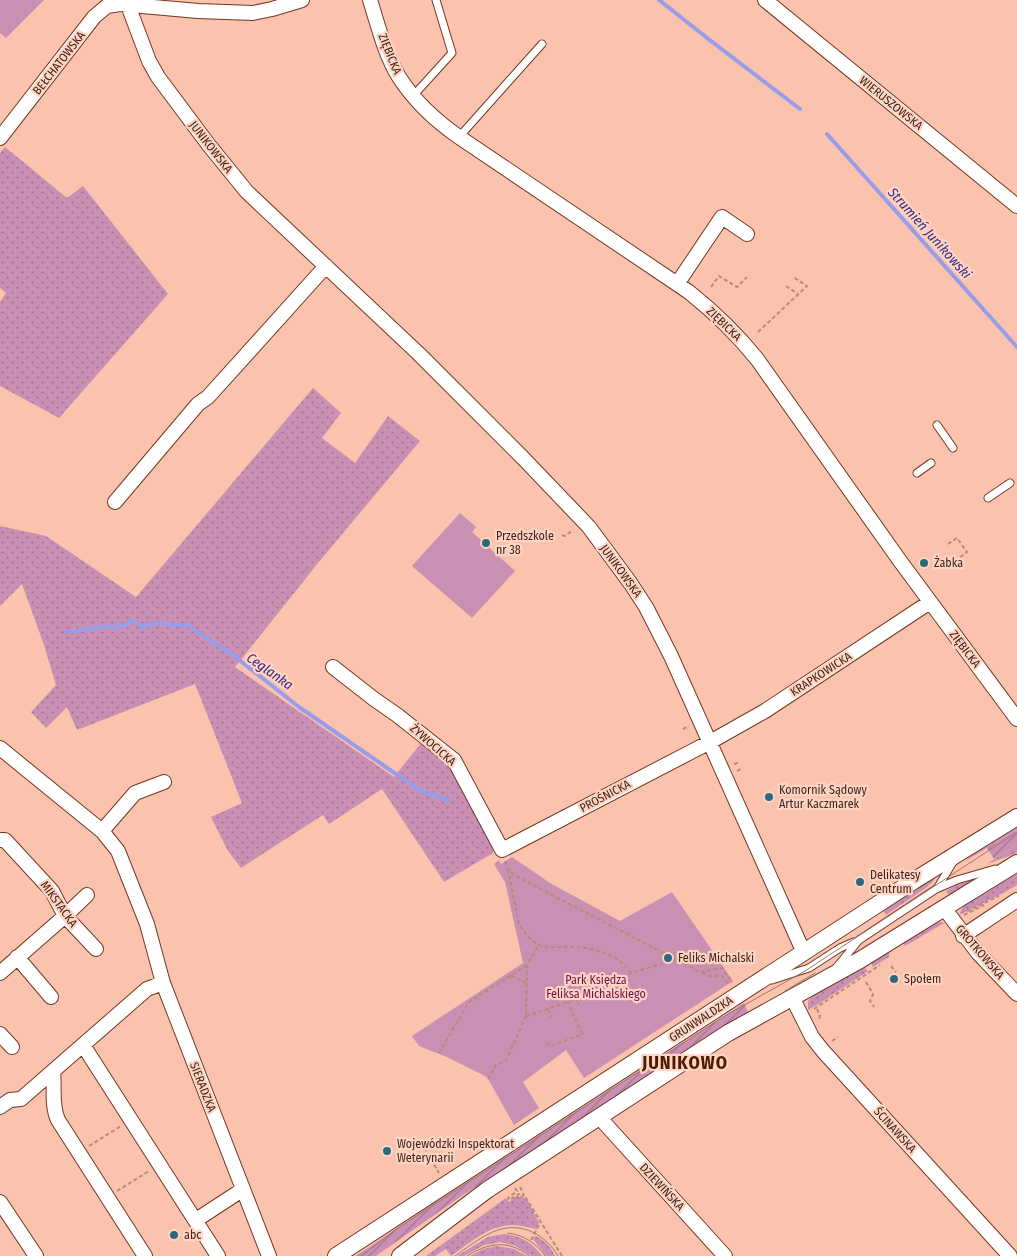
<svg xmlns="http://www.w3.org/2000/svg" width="1017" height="1256" font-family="'Fira Sans Condensed',sans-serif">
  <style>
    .grass { fill: url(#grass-dots) }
    .park { fill: #ca90b4 }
    .garden { fill: url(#garden-furrows) }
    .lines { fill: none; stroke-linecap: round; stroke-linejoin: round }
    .stream { stroke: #999ce8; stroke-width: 4 }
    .service-casing { stroke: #723821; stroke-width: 9 }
    .minor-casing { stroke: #723821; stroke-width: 16 }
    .tertiary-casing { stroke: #723821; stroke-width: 18 }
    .path { stroke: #b88b79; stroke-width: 2; stroke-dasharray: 4 2.5; stroke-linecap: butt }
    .service { stroke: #fff; stroke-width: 7 }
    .minor { stroke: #fff; stroke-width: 14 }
    .tertiary { stroke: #fff; stroke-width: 16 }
    .tram { stroke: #a17767; stroke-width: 1 }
    .poi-dot { fill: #296a7e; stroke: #ffd4c3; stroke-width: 2 }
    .labels { text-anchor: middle; stroke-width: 4.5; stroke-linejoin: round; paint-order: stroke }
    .street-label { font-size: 12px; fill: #40251b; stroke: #ffd4c3 }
    .poi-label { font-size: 12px; fill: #40251b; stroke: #ffd4c3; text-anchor: start }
    .park-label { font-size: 12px; fill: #6b1153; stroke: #ffd4c3 }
    .water-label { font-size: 14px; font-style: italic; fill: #372d85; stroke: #ffd4c3 }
    .district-label { font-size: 18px; font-weight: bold; letter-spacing: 1px; fill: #501901; stroke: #ffd4c3 }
  </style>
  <defs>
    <pattern id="grass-dots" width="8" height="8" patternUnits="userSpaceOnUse" patternTransform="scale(1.25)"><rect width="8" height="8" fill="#ca90b4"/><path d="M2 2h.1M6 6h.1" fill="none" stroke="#a57592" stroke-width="1.8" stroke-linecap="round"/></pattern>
    <pattern id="garden-furrows" width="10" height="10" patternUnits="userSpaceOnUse" patternTransform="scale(1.25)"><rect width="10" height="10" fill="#ca90b4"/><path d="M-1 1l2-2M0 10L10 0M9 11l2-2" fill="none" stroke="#a57592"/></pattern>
  </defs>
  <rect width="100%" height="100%" fill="#fbc3ad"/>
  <path class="grass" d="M5,147L67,198L83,186L168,294L59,418L0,386V302L6,293L0,288V153Z
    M313,388L341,413L322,438L355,463L388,416L420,441L318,563L235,667L394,777L422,742L451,765L494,848L492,854L488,856L444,882L382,789L329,824L323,815L241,868L228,851L211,817L242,803L195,684L77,730L67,707L46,728L31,712L56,685L44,645L22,584L0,606V526L46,536L136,597Z
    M1017,826V829L964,862L972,855Z
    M1017,844V853L987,864Z
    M1017,872V885L1005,892L959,915L963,906L967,903Z
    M977,877L978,878L949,896L946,891L955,886Z
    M934,878V880L927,887L886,915L883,910Z
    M940,922L944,923L905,946L903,943L934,923Z
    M889,952V957L873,967L871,962Z
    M863,967L868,971L817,1005L808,1010V1001L813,995Z
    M517,1196L526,1198C531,1206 534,1214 539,1223L536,1229C497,1217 481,1235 451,1256L446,1249L435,1256H426L506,1198L509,1202Z
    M504,1234C520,1235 533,1243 542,1256H531L516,1246L501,1242L484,1245L464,1256H457L488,1237Z
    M535,1236C544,1239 551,1247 555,1256H546L533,1239Z
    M497,1246L514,1249L527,1256H470L483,1249Z"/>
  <path class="park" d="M0,0H44L6,38L0,33Z
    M460,513L476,527L472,532L515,571L472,618L412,566Z
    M512,857L550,883L620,921L672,892L733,981L584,1078L566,1050L523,1082L539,1108L514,1125L487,1077L447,1057L419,1046L412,1036L523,963L505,882L494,864L499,860L501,864Z"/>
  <path class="garden" d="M1017,829V844L994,859L987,848Z
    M744,1003L748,1012L460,1197L376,1256H356L422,1211Z"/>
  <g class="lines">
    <path class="stream" d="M659,0L711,41L800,109
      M827,134L1017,347
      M67,632L108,626L117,628L121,625H127L130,620L145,628L148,624L164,623L171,625H187L233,655L299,707L409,783L424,792L448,800"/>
    <g class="service-casing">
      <path id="service" d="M413,96L452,53L436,0
        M459,137L542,44
        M937,425L953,448
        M917,473L931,463
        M988,498L1010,483
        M938,887L953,862
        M836,968L859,940L936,889L957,880L995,869
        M772,980L809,968L840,948L854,942"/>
    </g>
    <g class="minor-casing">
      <path id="minor" d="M126,0L149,61L158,77L208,144L247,192L419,354L523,458L589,527L631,584L646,607L671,656L804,953
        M370,0C378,25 385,55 399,77C415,102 436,121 459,137L689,292C714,312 736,333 757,359L900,561L1017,719
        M765,0L1017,206
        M0,138L94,17L107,6L120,4L198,11L253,13L272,9L302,0
        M677,284L722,217L747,234
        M115,502L198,404L208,397L326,266
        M333,667L374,699L397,715L454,760L502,850L710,742L765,711L930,602
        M0,748L102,831L118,851L147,924L163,983L269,1256
        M102,831L135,793L164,782
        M0,840H5L52,891L65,916L96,949
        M944,908L978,953L1017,994
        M963,936L1017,900
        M17,957L51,997
        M0,973L65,916L87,895
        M792,997L812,1037L823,1051L1010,1256
        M0,1034L12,1047
        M83,1045L218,1256
        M53,1071C55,1087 51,1105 58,1120L145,1256
        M0,1107L10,1100L21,1099L147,989L163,983
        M599,1117L725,1256
        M0,1202L36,1256
        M196,1220L242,1190"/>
    </g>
    <g class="tertiary-casing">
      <path id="tertiary" d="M336,1256L915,880L1017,817
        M400,1256L487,1190L728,1033L860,960L1017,863"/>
    </g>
    <path class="path" d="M786,286L798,294
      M711,287L719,276L737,287L747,277
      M758,332L807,286L793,277
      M562,535L565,536L573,530
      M948,544L957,538L967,552L959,558
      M683,729L689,726
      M734,764L740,762
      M737,771L743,768
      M505,861L508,869L514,875L700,972L722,968L732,983
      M508,869L519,924C523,931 533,943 541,946C551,949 563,946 572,947C593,947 620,955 631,973
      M967,911L999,896
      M964,915L984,905
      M891,966L896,972
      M702,973L710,976H722L729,985
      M511,976L526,983
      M866,982L873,994L870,1001L874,1007
      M576,998L579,1005
      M548,1009L551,1018
      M814,1009L880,965
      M817,1009L820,1016L819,1021
      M526,1016L568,1002L631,973L678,959
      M832,1041L838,1037
      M546,1043L550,1046L553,1045L582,1034L568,1002
      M439,1053L469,1002L527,965
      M488,1079L496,1065L506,1060L526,1016L527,965L539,944
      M421,1142L439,1173
      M89,1146L121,1126
      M520,1187L524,1195
      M515,1188L517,1191L508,1198L509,1200L519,1194L521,1197L524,1195L562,1256
      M117,1191L149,1171
      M531,1240L541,1221"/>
    <use href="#service" class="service"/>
    <use href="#minor" class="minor"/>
    <use href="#tertiary" class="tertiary"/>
    <path class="tram" d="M785,991L815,973
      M508,1233C524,1235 536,1243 545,1256
      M361,1256L401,1226L723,1017L805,971L1017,832
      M455,1256C468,1247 483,1235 498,1230C522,1222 546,1235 558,1256
      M467,1256C487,1243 509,1239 529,1256"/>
  </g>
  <g class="poi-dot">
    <circle cx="486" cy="543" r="5"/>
    <circle cx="924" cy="563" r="5"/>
    <circle cx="769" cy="797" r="5"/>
    <circle cx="860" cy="882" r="5"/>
    <circle cx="668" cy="958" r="5"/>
    <circle cx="894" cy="979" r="5"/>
    <circle cx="387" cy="1151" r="5"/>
    <circle cx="174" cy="1235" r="5"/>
  </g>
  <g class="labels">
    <g class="street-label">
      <text transform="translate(390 54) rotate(68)" y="4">ZIĘBICKA</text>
      <text transform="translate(59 63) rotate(-52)" y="4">BEŁCHATOWSKA</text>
      <text transform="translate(891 103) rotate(39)" y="4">WIERUSZOWSKA</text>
      <text transform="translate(211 147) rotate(52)" y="4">JUNIKOWSKA</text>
      <text transform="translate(724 324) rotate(44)" y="4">ZIĘBICKA</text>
      <text transform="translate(621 571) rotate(54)" y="4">JUNIKOWSKA</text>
      <text transform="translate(965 649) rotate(53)" y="4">ZIĘBICKA</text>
      <text transform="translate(821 674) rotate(-33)" y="4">KRAPKOWICKA</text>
      <text transform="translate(433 745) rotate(41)" y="4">ŻYWOCICKA</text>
      <text transform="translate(605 796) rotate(-28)" y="4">PROŚNICKA</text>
      <text transform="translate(59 904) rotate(54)" y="4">MIKSTACKA</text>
      <text transform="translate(980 952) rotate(49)" y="4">GROTKOWSKA</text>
      <text transform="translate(701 1019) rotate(-33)" y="4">GRUNWALDZKA</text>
      <text transform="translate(203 1087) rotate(69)" y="4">SIERADZKA</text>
      <text transform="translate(895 1130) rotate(48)" y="4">ŚCINAWSKA</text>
      <text transform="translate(662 1187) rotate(47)" y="4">DZIEWIŃSKA</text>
    </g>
    <g class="poi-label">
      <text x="496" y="540">Przedszkole<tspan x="496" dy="14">nr 38</tspan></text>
      <text x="934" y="567">Żabka</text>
      <text x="779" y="794">Komornik Sądowy<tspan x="779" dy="14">Artur Kaczmarek</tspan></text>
      <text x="870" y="879">Delikatesy<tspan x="870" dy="14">Centrum</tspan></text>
      <text x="678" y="962">Feliks Michalski</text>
      <text x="904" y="983">Społem</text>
      <text x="397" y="1148">Wojewódzki Inspektorat<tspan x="397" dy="14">Weterynarii</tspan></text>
      <text x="184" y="1239">abc</text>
    </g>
    <g class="park-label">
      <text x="596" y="984">Park Księdza<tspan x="596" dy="14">Feliksa Michalskiego</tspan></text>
    </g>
    <g class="water-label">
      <text transform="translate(930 233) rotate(48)" y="5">Strumień Junikowski</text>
      <text transform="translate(270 671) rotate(35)" y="5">Ceglanka</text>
    </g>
    <g class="district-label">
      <text x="685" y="1069">JUNIKOWO</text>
    </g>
  </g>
</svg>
